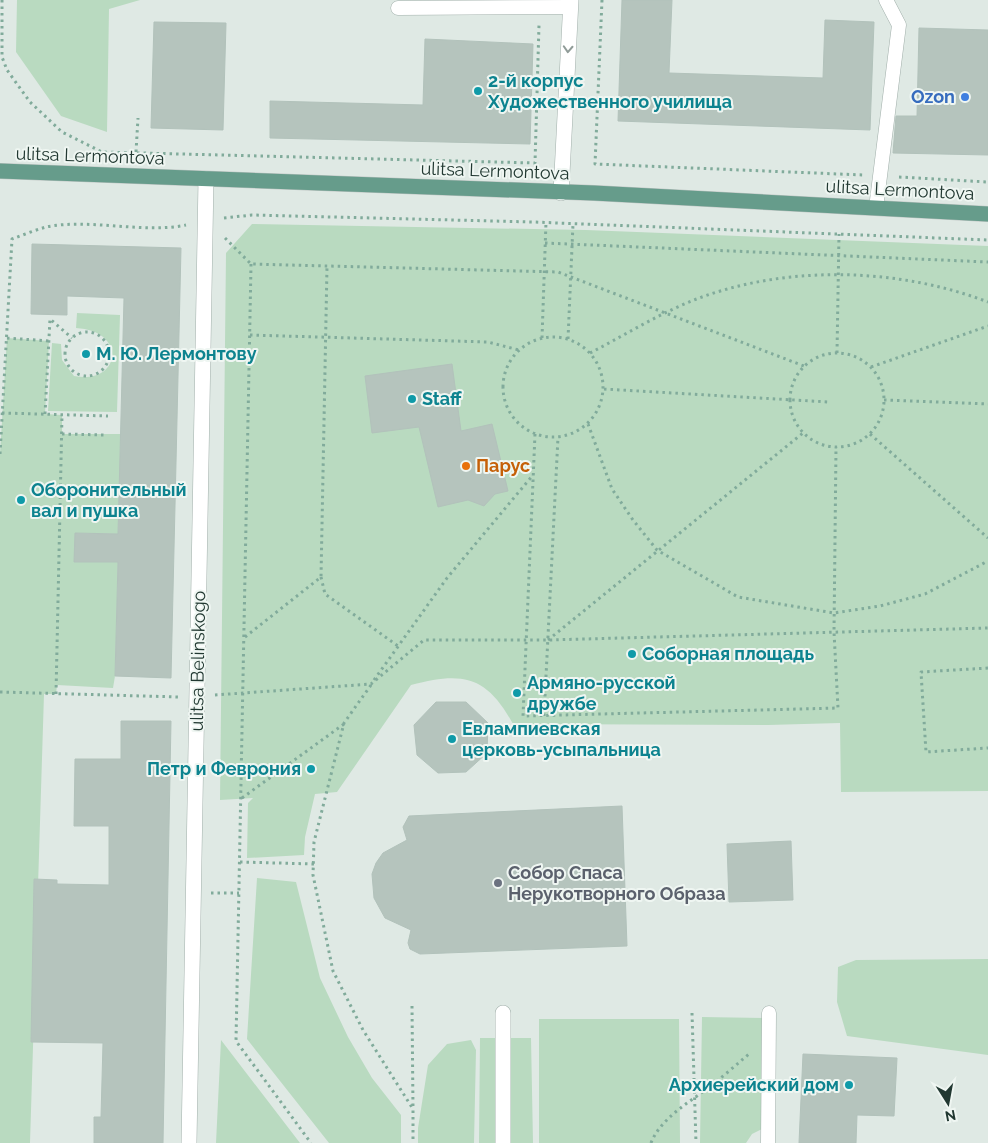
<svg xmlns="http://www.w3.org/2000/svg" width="988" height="1143" font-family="Raleway,sans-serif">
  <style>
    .green { fill: #b9dac0 }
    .building { fill: #b5c4bd; stroke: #b2c2bb }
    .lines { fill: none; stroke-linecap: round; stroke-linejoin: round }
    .lane-casing { stroke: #a2b0ab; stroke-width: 15 }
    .street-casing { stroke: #a2b0ab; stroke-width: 16 }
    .primary-casing { stroke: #bcc3c1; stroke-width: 16 }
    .path { stroke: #81ab9b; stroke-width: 3; stroke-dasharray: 2.5 4; stroke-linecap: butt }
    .lane { stroke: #fff; stroke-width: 14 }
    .street { stroke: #fff; stroke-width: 15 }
    .primary { stroke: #669c8b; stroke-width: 15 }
    .oneway { stroke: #909c98 }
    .culture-dot { fill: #0f9aa8; stroke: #eff6f2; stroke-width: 2 }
    .shop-dot { fill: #3f7fe0; stroke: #eff6f2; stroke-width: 2 }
    .food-dot { fill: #e8710a; stroke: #eff6f2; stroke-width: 2 }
    .worship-dot { fill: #6b7280; stroke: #eff6f2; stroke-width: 2 }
    .labels { text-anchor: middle; stroke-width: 4; stroke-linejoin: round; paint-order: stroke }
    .culture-label { font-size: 18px; font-weight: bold; fill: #0d838f; stroke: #eff6f2; text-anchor: start }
    .shop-label { font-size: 18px; font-weight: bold; fill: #366cbe; stroke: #eff6f2; text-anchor: end }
    .street-label { font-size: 18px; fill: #213831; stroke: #eff6f2 }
    .food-label { font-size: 18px; font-weight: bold; fill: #c56008; stroke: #eff6f2; text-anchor: start }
    .worship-label { font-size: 18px; font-weight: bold; fill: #5b616d; stroke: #eff6f2; text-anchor: start }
  </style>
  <rect width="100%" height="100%" fill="#dfe9e4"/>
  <path class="green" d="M17,0H140L109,9L107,132L61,116L16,52Z
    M252,224L586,230L988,246V791L841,792L840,723L768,725L513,724C487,676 463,671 411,685L337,792L315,794L305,837L304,855L247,858L248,803L253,798L220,800L226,253Z
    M77,313L120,315L117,412L48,411L52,343L61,344L62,360L74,376C121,385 128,331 76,328Z
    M7,338L49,341L45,414L62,415V434H121L118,534L75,533V561L118,562L115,676L113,688L57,685L56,694H44L30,1143H0V454Z
    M257,878L296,882L320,978L348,1037L372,1078L401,1115V1143H329L247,1039Z
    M988,959V1055L847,1036L837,1002L838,967L856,960Z
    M702,1017L765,1018L764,1128L752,1134L746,1143H700Z
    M539,1019H679L680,1143H539Z
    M480,1038H531L533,1143H479Z
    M221,1040L300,1143H216Z
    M471,1040L476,1050L474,1143H418V1128L428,1065L447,1044Z"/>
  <path class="building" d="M622,0H672L669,73L823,78L825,20L874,22L870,130L618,121Z
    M154,22L226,23L223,130L151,128Z
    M919,28L988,30V155L893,153L896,116H917Z
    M425,39L533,44L530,144L270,138V101L423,105Z
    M32,244L181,248L171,678L115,676L118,562H74L75,533L118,534L124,298L67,296V315L31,314Z
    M452,364L461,431L492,424L508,491L495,494L484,506L468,500L438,507L419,427L372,433L365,376Z
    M436,702H466L488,723L487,753L466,772L438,773L417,755L414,725Z
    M121,721H171L163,1143H94V1117H101L103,1043L31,1042L34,879L57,880V884L109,885V826H74L75,759H121Z
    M622,806L627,946L420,954L410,949L408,943L411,930L385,918L374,898L372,874L376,863L383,853L407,840L403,827L409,816Z
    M791,841L793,900L729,902L727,844Z
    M803,1054L897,1058L894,1116L857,1115L856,1143H799Z"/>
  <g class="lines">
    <g class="lane-casing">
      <path id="lane" d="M398,8L570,7
        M876,208L899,25L886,0
        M768,1143L769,1013"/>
    </g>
    <g class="street-casing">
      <path id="street" d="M561,193L571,0
        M503,1013V1143
        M189,1143L206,179"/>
    </g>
    <g class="primary-casing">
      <path id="primary" d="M0,171L594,193L988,214"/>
    </g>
    <path class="path" d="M2,0V57L7,70L30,102L62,132L102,152L535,163L539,25
      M602,0L595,164L863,175
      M136,152L138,118
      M899,177L988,182
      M224,218L252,215L533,222L988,240
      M225,238L251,264L558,272L804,366
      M545,243L988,262
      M251,264L236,1041L311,1143
      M65 354a22 22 0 1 1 44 0a22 22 0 1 1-44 0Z
      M250,335L488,342L519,350
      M503 387a50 50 0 1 1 100 0a50 50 0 1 1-100 0Z
      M7,338L49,341
      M542,338L546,222
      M568,339L573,224
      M590,353C627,334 663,311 702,297C791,265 899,268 988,302
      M837,353L839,234
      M790 400a47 47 0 1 1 94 0a47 47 0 1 1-94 0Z
      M871,367L988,326
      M604,389L829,402
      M884,400L988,404
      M2,413L108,416
      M45,414L50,319L72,338
      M588,424L612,489L633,520L657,550L738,597L834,613L880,606L925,594L988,561
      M62,434L106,435
      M535,434L523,716L838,708L834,632L836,447
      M870,434L988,538
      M0,454L12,239C23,235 35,230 46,227C89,218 143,234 186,225
      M321,577L325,594L398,646
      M245,637L321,577L327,266
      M548,640L803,433
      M988,668L921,672L926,752L988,748
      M374,680L447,578L533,475
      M371,685L344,723L314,842L313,875L333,971L363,1030L413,1109V1143
      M0,692L179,697
      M56,694L62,415
      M215,695L371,684L424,640H548L988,628
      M544,716L558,437
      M242,798L344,724
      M240,862L314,864
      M211,893H239
      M412,1006L413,1108
      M692,1013L696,1143
      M651,1143C661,1117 692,1101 713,1084C725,1075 737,1064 749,1054"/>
    <use href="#lane" class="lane"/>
    <use href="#street" class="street"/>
    <use href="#primary" class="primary"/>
  </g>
  <defs><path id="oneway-chevron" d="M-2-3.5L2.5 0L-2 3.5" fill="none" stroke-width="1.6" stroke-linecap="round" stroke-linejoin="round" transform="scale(1.25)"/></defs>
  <use class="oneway" href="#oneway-chevron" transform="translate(568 49) rotate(93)"/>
  <g class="culture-dot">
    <circle cx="478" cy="91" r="5"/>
    <circle cx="86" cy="354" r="5"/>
    <circle cx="412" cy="399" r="5"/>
    <circle cx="21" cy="500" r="5"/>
    <circle cx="632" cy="654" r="5"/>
    <circle cx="517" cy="693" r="5"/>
    <circle cx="452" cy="739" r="5"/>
    <circle cx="311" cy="769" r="5"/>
    <circle cx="849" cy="1085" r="5"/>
  </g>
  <circle class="shop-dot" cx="965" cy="97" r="5"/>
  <circle class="food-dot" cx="466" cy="466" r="5"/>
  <circle class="worship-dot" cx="498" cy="883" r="5"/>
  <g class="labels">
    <g class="culture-label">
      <text x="488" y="87">2-й корпус<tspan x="488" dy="21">Художественного училища</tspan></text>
      <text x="96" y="360">М. Ю. Лермонтову</text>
      <text x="422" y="405">Staff</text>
      <text x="31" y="496">Оборонительный<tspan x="31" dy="21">вал и пушка</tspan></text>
      <text x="642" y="660">Соборная площадь</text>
      <text x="527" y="689">Армяно-русской<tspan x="527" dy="21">дружбе</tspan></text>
      <text x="462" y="735">Евлампиевская<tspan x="462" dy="21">церковь-усыпальница</tspan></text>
      <text x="301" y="775" text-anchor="end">Петр и Феврония</text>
      <text x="839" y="1091" text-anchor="end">Архиерейский дом</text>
    </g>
    <g class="shop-label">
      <text x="955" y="103">Ozon</text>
    </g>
    <g class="street-label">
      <text transform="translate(90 156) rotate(2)" y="6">ulitsa Lermontova</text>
      <text transform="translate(495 171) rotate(2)" y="6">ulitsa Lermontova</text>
      <text transform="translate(900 190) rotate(3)" y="6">ulitsa Lermontova</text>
      <text transform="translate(198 661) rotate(-89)" y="6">ulitsa Belinskogo</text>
    </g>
    <g class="food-label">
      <text x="476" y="472">Парус</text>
    </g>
    <g class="worship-label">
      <text x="508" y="879">Собор Спаса<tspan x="508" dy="21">Нерукотворного Образа</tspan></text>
    </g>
  </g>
  <g transform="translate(948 1103) rotate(169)" stroke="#eff6f2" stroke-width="4" paint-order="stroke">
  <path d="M0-4L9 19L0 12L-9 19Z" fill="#213831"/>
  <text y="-8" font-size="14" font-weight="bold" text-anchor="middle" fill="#213831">N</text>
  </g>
</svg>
